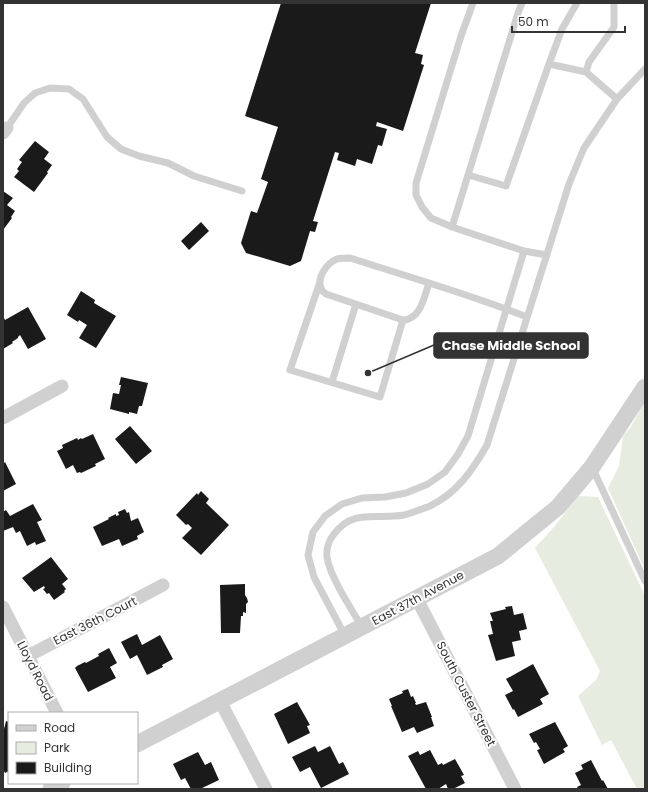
<svg xmlns="http://www.w3.org/2000/svg" width="648" height="792" font-family="Poppins,sans-serif">
  <style>
    .green { fill: #e6ecdf }
    .building { fill: #1a1a1a }
    .lines { fill: none; stroke-linecap: round; stroke-linejoin: round }
    .service { stroke: #d0d0d0; stroke-width: 7 }
    .minor { stroke: #d0d0d0; stroke-width: 13 }
    .tertiary { stroke: #d0d0d0; stroke-width: 17 }
    .labels { text-anchor: middle; stroke-width: 4; stroke-linejoin: round; paint-order: stroke }
    .street-label { font-size: 12px; fill: #333; stroke: #fff }
    .leader { fill: none; stroke: #333; stroke-width: 1.5 }
    .callout-dot { fill: #333; stroke: #fff; stroke-width: 1.5 }
    .callout { fill: #333; stroke: #333; stroke-width: 1.5 }
    .callout-label { font-size: 13px; text-anchor: middle; font-weight: bold; fill: #fff }
  </style>
  <rect width="100%" height="100%" fill="#fff"/>
  <path class="green" d="M645,402V570L608,488L619,466L623,436L630,428Z
    M578,496L598,497L645,596V789H637L611,740L602,745L578,696L596,680L600,671L535,548L554,527Z"/>
  <path class="building" d="M281,3H431L415,53L423,55L421,64L424,65L403,131L377,122L376,126L387,129L382,146L378,145L372,164L357,159L355,166L337,160L339,153L335,152L313,221L318,222L315,232L310,231L301,261L290,266L246,253L241,243L251,211L257,213L268,182L261,179L278,127L245,116Z
    M35,141L49,152L44,159L52,165L47,172L48,173L34,192L14,177L19,171L17,169L22,162L19,160Z
    M3,191L13,198L7,205L15,211L11,217L12,218L3,230Z
    M201,222L209,231L189,250L181,241Z
    M81,291L95,300L94,303L116,316L96,348L79,338L87,325L79,320L78,322L67,315Z
    M28,307L46,339L28,349L20,335L18,337V338L12,342L13,343L3,349V316L5,320Z
    M121,377L148,383L142,406H139L137,414L129,412V414L110,409L113,393L119,394L121,385H119Z
    M130,426L152,451L136,464L115,439Z
    M93,434L105,459L95,464L96,466L81,473L80,472L77,473L73,465L66,469L57,451L63,448L62,445L77,438L78,440L81,438L82,439Z
    M5,462L16,484L3,491V464Z
    M201,491L209,499L206,503L229,525L201,555L182,538L192,528L188,524L186,525L176,515L197,493L198,495Z
    M33,504L42,520L37,522L46,541L36,545L35,542L27,546L20,531L16,533L13,527L3,531V512L6,510L10,516Z
    M125,509L127,513L129,512L131,521L138,518L144,532L137,536L138,539L122,546L119,539L102,546L93,527L109,519L108,518L116,514V516L119,515L118,512Z
    M51,557L68,579L62,584L66,589L64,591L65,592L54,600L49,593L47,594L43,589L45,588L44,586L34,592L22,578Z
    M245,584V595L247,598L248,602L246,604V613L243,612V616H241L240,633H221L220,585Z
    M512,606L514,615L523,613L527,629L519,631L521,640L512,642L515,656L496,661L488,635L493,634L490,621H493L490,613L506,609L505,607Z
    M137,634L142,645L160,635L173,659L162,665L163,667L147,675L137,655L130,659L121,642Z
    M109,648L117,663L110,667L116,678L88,692L75,668L77,666L85,662L86,663L99,656L98,654Z
    M533,664L549,694L540,699L543,704L518,717L514,709L513,710L505,695L513,691L506,679Z
    M408,689L411,697L413,696L416,703H415L416,705L426,702L432,717H431L434,726L417,733L414,727L402,732L391,706H392L389,699L403,693L402,691Z
    M297,702L310,725L307,726L310,733L288,744L274,714Z
    M6,721L9,722V771L5,773L3,769V733Z
    M555,722L568,746L563,749L565,752L544,764L537,750L540,749L536,742L534,743L529,734Z
    M315,746L318,752L330,746L339,764L343,762L349,774L321,788L310,767L300,772L292,757Z
    M430,750L438,765L442,763L443,765L455,759L464,775L461,776L465,783L453,789H448L446,784L438,789H426L408,756L418,751L420,755Z
    M198,752L205,765L211,762L219,780L200,789H191L185,778L181,780L173,764Z
    M591,760L602,781L603,780L608,789H578L577,787L581,785L575,773L583,769L581,765Z"/>
  <g class="lines">
    <path class="service" d="M473,3L461,36L416,183V195L422,207L431,218L452,227L524,251L547,255
      M577,3L562,29L549,64L586,72
      M614,3V27L589,62L586,72L617,99
      M7,128L24,103L35,93L50,88L69,89L83,99L107,137L121,149L139,156L168,163L194,176L242,191
      M468,175L506,186L549,64
      M452,227L518,13L522,3
      M320,282L290,370L380,397L403,320
      M429,283C424,297 421,319 403,320L326,294C325,293 323,292 322,290C315,279 327,263 337,259C341,258 346,258 350,258C409,277 469,294 527,317
      M332,382L356,304
      M592,467L645,581
      M362,627C352,610 329,575 327,557C326,549 329,540 334,534C354,508 376,520 404,515C412,513 422,509 430,506C457,493 472,471 487,445L569,184L584,148L617,99L645,69
      M345,636L314,577L308,555L313,532L325,516L342,504L362,498L385,497L406,493L428,484L445,472L458,454L468,436L524,251"/>
    <path class="minor" d="M3,133L7,128
      M3,418L62,386
      M417,599L515,789
      M3,607L57,713
      M28,656L163,585
      M220,701L266,789"/>
    <path class="tertiary" d="M137,744L498,556L558,507L592,467L645,387
      M51,789L62,783"/>
  </g>
  <g class="labels">
    <g class="street-label">
      <text transform="translate(418 598) rotate(-28)" y="4">East 37th Avenue</text>
      <text transform="translate(95 621) rotate(-27)" y="4">East 36th Court</text>
      <text transform="translate(35 671) rotate(63)" y="4">Lloyd Road</text>
      <text transform="translate(466 694) rotate(63)" y="4">South Custer Street</text>
    </g>
  </g>
  <path class="leader" d="M368 373L434 345"/>
  <circle class="callout-dot" cx="368" cy="373" r="4"/>
  <rect class="callout" x="434" y="333" width="154" height="25" rx="4"/>
  <g class="callout-label">
    <text x="511" y="350">Chase Middle School</text>
  </g>
  <rect width="648" height="792" fill="none" stroke="#333333" stroke-width="8"/>
  <rect x="8" y="712" width="130" height="72" fill="#ffffff" stroke="#adadad"/>
  <rect x="16" y="725" width="20" height="6" fill="#d0d0d0" stroke="#adadad"/>
  <text x="44" y="732" font-size="12" fill="#333333">Road</text>
  <rect x="16" y="742" width="20" height="12" fill="#e6ecdf" stroke="#adadad"/>
  <text x="44" y="752" font-size="12" fill="#333333">Park</text>
  <rect x="16" y="762" width="20" height="12" fill="#1a1a1a" stroke="#adadad"/>
  <text x="44" y="772" font-size="12" fill="#333333">Building</text>
  <path d="M512 26v6h113v-6" fill="none" stroke="#333333" stroke-width="2"/>
  <text x="518" y="26" font-size="12" fill="#333333" stroke="#ffffff" stroke-width="3" paint-order="stroke">50 m</text>
</svg>
